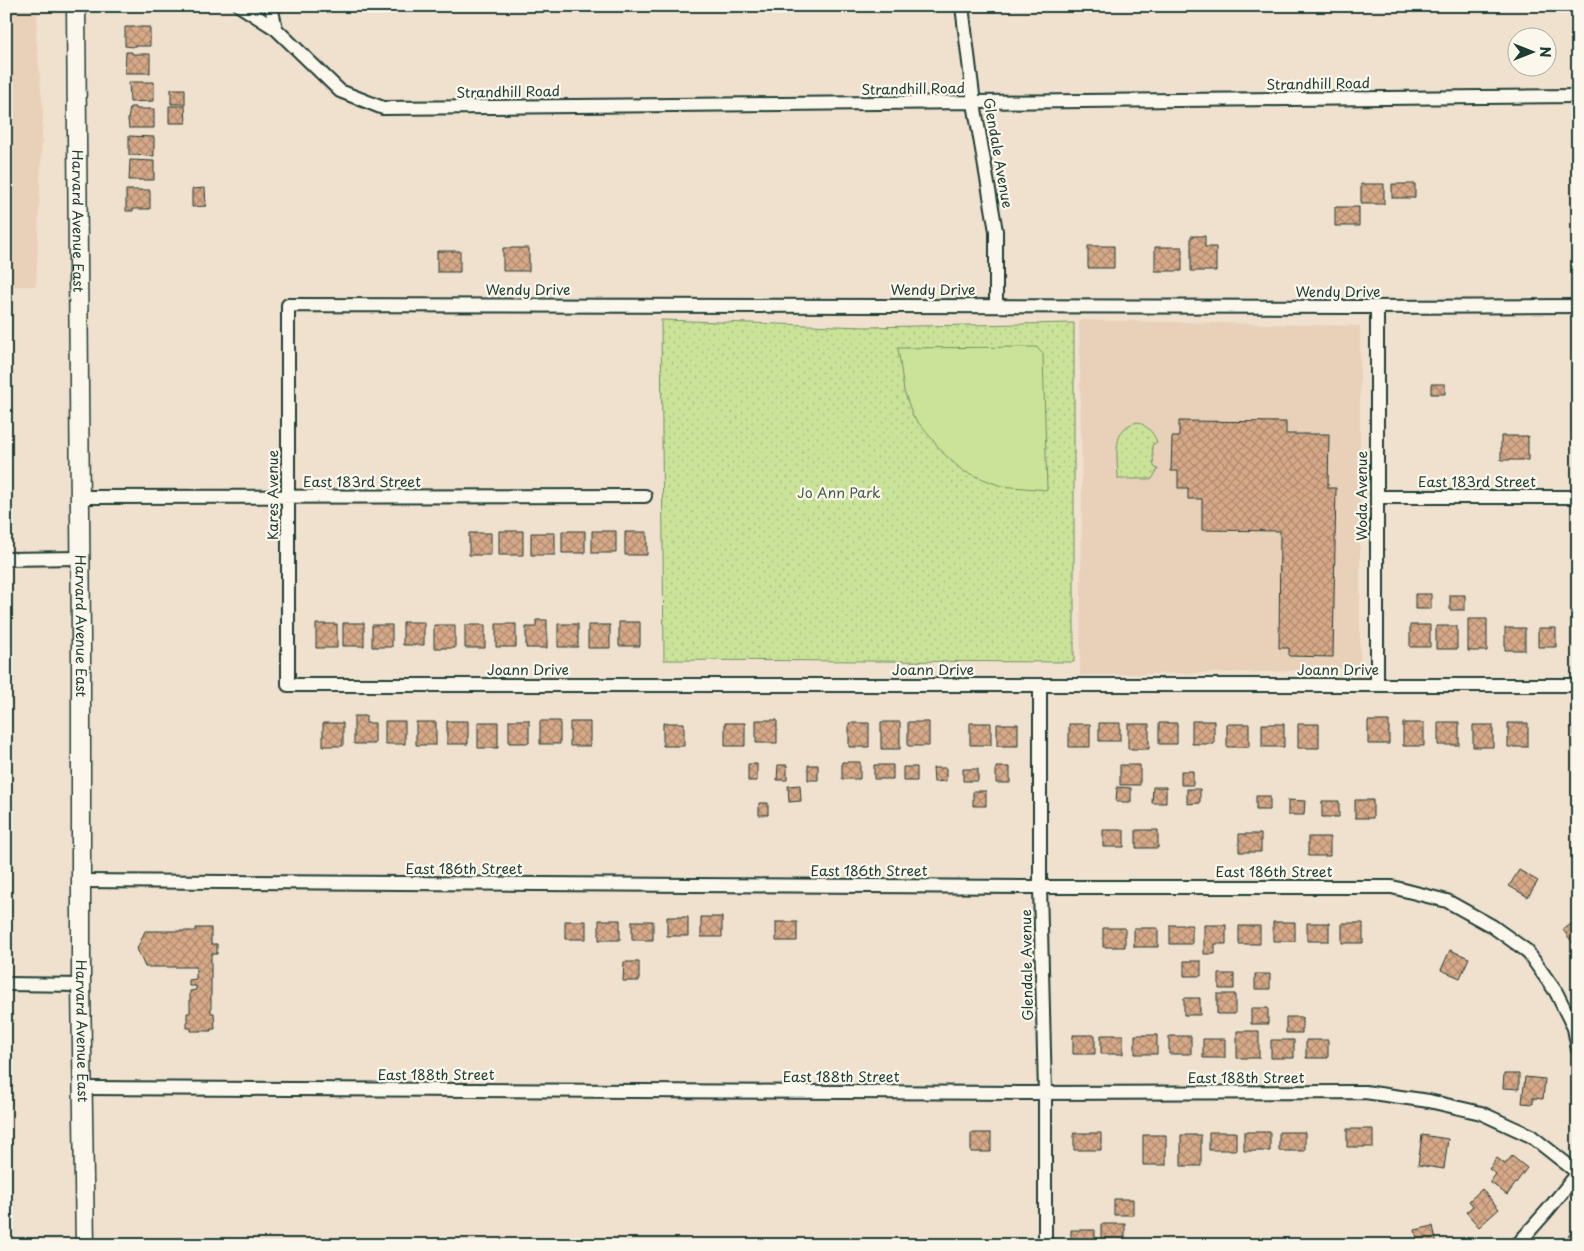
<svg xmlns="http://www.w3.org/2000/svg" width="1584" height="1251" font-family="'Playpen Sans',sans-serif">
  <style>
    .built { fill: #e8d0b9 }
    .park { fill: url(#park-dots); stroke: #749066 }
    .pitch { fill: #cae399; stroke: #749066 }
    .building { fill: url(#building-cross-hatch); stroke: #1f3d34 }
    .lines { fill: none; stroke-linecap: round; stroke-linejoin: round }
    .minor-casing { stroke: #1f3d34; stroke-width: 16 }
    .secondary-casing { stroke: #1f3d34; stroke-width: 21 }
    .minor { stroke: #fbf7ec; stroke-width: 12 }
    .secondary { stroke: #fbf7ec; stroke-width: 18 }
    .labels { text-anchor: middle; stroke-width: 4.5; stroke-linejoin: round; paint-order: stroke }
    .street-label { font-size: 14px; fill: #1f3d34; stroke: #fbf7ec }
    .park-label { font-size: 14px; fill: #415e48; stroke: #fbf7ec }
  </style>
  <defs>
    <pattern id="park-dots" width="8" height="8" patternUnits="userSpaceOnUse" patternTransform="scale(1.25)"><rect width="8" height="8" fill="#cae399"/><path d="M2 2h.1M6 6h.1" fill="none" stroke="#adc484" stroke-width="1.8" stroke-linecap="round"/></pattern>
    <pattern id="building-cross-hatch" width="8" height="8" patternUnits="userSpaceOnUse" patternTransform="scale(1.25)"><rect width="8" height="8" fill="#d7a988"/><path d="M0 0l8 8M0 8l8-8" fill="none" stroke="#ae8b70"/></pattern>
  </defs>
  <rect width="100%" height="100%" fill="#f0e0ce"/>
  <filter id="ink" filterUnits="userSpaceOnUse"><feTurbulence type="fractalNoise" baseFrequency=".02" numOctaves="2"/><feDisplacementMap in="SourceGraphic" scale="10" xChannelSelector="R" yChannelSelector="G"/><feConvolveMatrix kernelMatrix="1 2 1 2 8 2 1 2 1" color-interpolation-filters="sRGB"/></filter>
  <g filter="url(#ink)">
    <path class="built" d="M6,6H38L36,36L43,111L36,286H6Z
      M1079,320L1360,326V667L1266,672L1080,675L1082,492Z"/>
    <path class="park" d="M661,320L866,327L1074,323V662L664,660Z
      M1138,422C1148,427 1153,432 1157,442L1152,445L1154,467L1158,469L1152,479H1118C1118,458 1110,427 1138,422Z"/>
    <path class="pitch" d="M1036,347L1043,354L1047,490L1001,486L963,471L945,455L913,416L904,391L898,348Z"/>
    <path class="building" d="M125,27H150V46H133V47L125,46Z
      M126,52H132V54H150V73H125Z
      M129,82H154V101L130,102Z
      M171,89H185V104H171Z
      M169,106H185L186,123H169Z
      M130,107H136V109H154V128H129L128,120Z
      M129,136L154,137V156L129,155Z
      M130,160L154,161V180H129Z
      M1361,184H1384V204H1361Z
      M1392,184H1415V198H1392Z
      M205,188L206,206L192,207V189Z
      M126,190H150V209H133V211H126Z
      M1335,207H1359V226H1335Z
      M1191,236H1205V247H1216V271H1191Z
      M1088,246H1114V268H1088Z
      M1155,247H1182V271H1155Z
      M503,248H529V271H503Z
      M437,251H460V272H437Z
      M1431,384H1445V394H1431Z
      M1179,421L1286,422V434H1329L1328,488H1336L1333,657L1289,656V648H1279L1280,531L1202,530V499H1188V488H1178V471H1171L1172,437H1179Z
      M1501,436H1528V460H1501Z
      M499,531H523V555H499Z
      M562,531H585V553H562Z
      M592,531H616V553H592Z
      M625,532H647V555H625Z
      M469,533H491V555H469Z
      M531,533H555V555H531Z
      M1415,594H1431V609H1415Z
      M1450,595H1465V610H1450Z
      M1468,619H1487V651H1468Z
      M536,620H547V648H526V627H536Z
      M403,622H424V645H403Z
      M619,622H640V646H619Z
      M343,623H364V646H343Z
      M316,624H337V648H316Z
      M496,624H516V647H496Z
      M558,624H578V647H558Z
      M1573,624H1578V647H1573Z
      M372,625H392V647H372Z
      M434,625H455V648H434Z
      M465,625H485V648H465Z
      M588,625H610V648H588Z
      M1410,625H1430V647H1410Z
      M1436,626H1457V649H1436Z
      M1505,628H1525V650H1505Z
      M1538,628H1556V647H1538Z
      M354,716H366V723H375V744H354Z
      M509,720H529V743H509Z
      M756,720H777V743H756Z
      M385,721H405V744H385Z
      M447,721H468V744H447Z
      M540,721H560V744H540Z
      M1192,721H1214V744H1192Z
      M1368,721H1389V744H1368Z
      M416,722H436V745H416Z
      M478,722H498V748H478Z
      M570,722H590V746H570Z
      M881,722H900V749H881Z
      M908,722H929V746H908Z
      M1438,722H1459V745H1438Z
      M323,723H343V746H323Z
      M663,723H684V746H663Z
      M725,723H745V746H725Z
      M849,723H869V747H849Z
      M970,723H991V745H970Z
      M1099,723H1120V741H1099Z
      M1159,723H1177V744H1159Z
      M1403,723H1424V746H1403Z
      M1508,723H1528V747H1508Z
      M997,724H1018V746H997Z
      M1069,724H1090V747H1069Z
      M1128,724H1149V749H1128Z
      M1227,724H1249V747H1227Z
      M1262,724H1284V747H1262Z
      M1298,724H1319V748H1298Z
      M1473,725H1493V747H1473Z
      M1574,726H1578V748H1574Z
      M842,762H860V779H842Z
      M748,764H757V781H748Z
      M778,765H787V780H777Z
      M808,765H818V780H808Z
      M874,765H893V779H874Z
      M1120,765H1140V785H1120Z
      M903,767H917V781H903Z
      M996,767H1010V783H996Z
      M933,768H946V781L934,782Z
      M963,769H978V781H963Z
      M1181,771H1193V785H1181Z
      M800,785L801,801L789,802L788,786Z
      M1117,787L1131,788V802H1116Z
      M1153,787H1166V803H1152Z
      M1187,789H1200V803L1187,804Z
      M973,791H986V806H973Z
      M1256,796H1270V810H1256Z
      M1288,800L1305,801L1304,815H1288Z
      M1355,800H1373V818H1355Z
      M1322,801H1339V817H1322Z
      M759,803H768V815H759Z
      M1103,830H1124V847H1103Z
      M1136,830H1158V848H1136Z
      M1239,834H1261V852H1239Z
      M1308,837H1330V856H1308Z
      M1519,870L1538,881L1528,897L1509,886Z
      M667,917H688V936H667Z
      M701,917H722V937H701Z
      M1578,919V945L1576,947L1563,930Z
      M599,920H620V940H599Z
      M565,921H586V939H565Z
      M632,921H653V940H632Z
      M776,922H797V941H776Z
      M1273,922H1295V941H1273Z
      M1307,923H1329V941H1307Z
      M1342,923H1363V943H1342Z
      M1170,925H1192V944H1170Z
      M1204,925H1226V944H1215V954H1204Z
      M1239,926H1260V944H1239Z
      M196,928H211V944H217V954H211V1013H214L215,1029H211V1031H191V1028H187V1013H190V991L196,990V986H189V980L196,979V967H145L137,949L145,931H196Z
      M1103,928H1125V947H1103Z
      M1134,928H1158V947H1134Z
      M1450,950L1469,958L1460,978L1441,970Z
      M1184,961H1201V976H1184Z
      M624,962H639V981H623Z
      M1219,974H1234V989H1219Z
      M1255,974H1270V989H1255Z
      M1217,994H1235V1014H1217Z
      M1184,998H1200V1015H1184Z
      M1251,1008H1268V1024H1251Z
      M1286,1017H1302V1033H1286Z
      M1237,1031H1259V1058H1237Z
      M1073,1035H1095V1054H1073Z
      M1101,1035H1123V1054H1101Z
      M1135,1035H1157V1054H1135Z
      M1169,1036H1191V1054H1169Z
      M1203,1039H1225V1058H1203Z
      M1271,1040H1294V1058H1271Z
      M1306,1040H1328V1058H1306Z
      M1504,1074H1519V1089L1503,1088Z
      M1525,1077L1545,1079L1543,1099L1533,1098V1104L1522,1103Z
      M1347,1129H1373V1147H1347Z
      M1209,1132H1236V1150H1209Z
      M1244,1132H1270V1151H1244Z
      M1279,1132H1305V1151H1279Z
      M971,1133H991V1152H971Z
      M1074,1133H1101V1150H1074Z
      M1143,1135H1166V1165H1143Z
      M1181,1135H1201V1166H1181Z
      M1422,1135L1448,1139L1444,1169L1418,1165Z
      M1512,1156L1527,1168L1507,1195L1490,1182L1496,1174L1489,1169L1497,1158L1505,1164Z
      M1482,1189L1499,1209L1479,1227L1466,1212L1473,1206L1469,1201Z
      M1114,1199H1133V1215H1114Z
      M1101,1224H1125V1245H1101Z
      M1577,1224L1578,1245H1575L1567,1238Z
      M1433,1226L1437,1245H1410L1409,1241L1417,1239L1415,1230Z
      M1071,1230H1095V1245H1071Z
      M1376,1242H1403V1245H1376Z"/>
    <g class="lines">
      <g class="minor-casing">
        <path id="minor" d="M240,6L276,29L340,91L383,108L1578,96
          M271,6L276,29
          M962,6L974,103L996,231V305
          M1578,306L1366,307L288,305V685H1578
          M1377,307V685
          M79,497L645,496
          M1377,497H1578
          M6,559L80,558
          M1040,685V887L1045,1093V1245
          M81,881L1025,887H1392L1447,901L1492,926L1527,951L1556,992L1574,1028L1578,1050
          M6,984L81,985
          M84,1088L1026,1093L1365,1092L1429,1101L1481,1113L1531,1136L1578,1173
          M1517,1245L1547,1211L1578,1173V1170"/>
      </g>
      <g class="secondary-casing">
        <g id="secondary">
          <path id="s1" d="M76,6L81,638V985L85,1245"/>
        </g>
      </g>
      <use href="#minor" class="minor"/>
      <use href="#secondary" class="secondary"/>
    </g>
  </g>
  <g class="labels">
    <g class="street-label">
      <text transform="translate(1318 84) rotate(-1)" y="5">Strandhill Road</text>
      <text transform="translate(913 89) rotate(-1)" y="5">Strandhill Road</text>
      <text transform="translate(508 92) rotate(-1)" y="5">Strandhill Road</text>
      <text transform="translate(998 153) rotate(80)" y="5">Glendale Avenue</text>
      <text dy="5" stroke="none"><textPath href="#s1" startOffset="215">Harvard Avenue East</textPath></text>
      <text x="528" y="295">Wendy Drive</text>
      <text x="933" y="295">Wendy Drive</text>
      <text x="1338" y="297">Wendy Drive</text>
      <text x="362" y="487">East 183rd Street</text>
      <text x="1477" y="487">East 183rd Street</text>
      <text transform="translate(273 495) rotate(-90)" y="5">Kares Avenue</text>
      <text transform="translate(1362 496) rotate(-90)" y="5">Woda Avenue</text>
      <text dy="5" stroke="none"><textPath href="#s1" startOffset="620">Harvard Avenue East</textPath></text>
      <text x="528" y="675">Joann Drive</text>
      <text x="933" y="675">Joann Drive</text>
      <text x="1338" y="675">Joann Drive</text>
      <text x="464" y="874">East 186th Street</text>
      <text x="869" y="876">East 186th Street</text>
      <text x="1274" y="877">East 186th Street</text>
      <text transform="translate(1027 965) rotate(-91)" y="5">Glendale Avenue</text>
      <text dy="5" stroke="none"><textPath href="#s1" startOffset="1025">Harvard Avenue East</textPath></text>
      <text x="436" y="1080">East 188th Street</text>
      <text x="841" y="1082">East 188th Street</text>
      <text x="1246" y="1083">East 188th Street</text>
    </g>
    <g class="park-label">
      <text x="839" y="498">Jo Ann Park</text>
    </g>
  </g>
  <rect width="1584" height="1251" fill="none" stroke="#fbf7ec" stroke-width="25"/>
  <rect x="12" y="12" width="1559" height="1226" fill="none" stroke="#1f3d34" stroke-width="2" filter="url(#ink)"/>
  <g transform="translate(1532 52) rotate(90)"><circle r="24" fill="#fbf7ec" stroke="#a3ada2"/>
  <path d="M0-4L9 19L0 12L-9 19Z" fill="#1f3d34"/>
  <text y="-8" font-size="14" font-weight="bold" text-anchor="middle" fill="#1f3d34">N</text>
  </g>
</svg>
